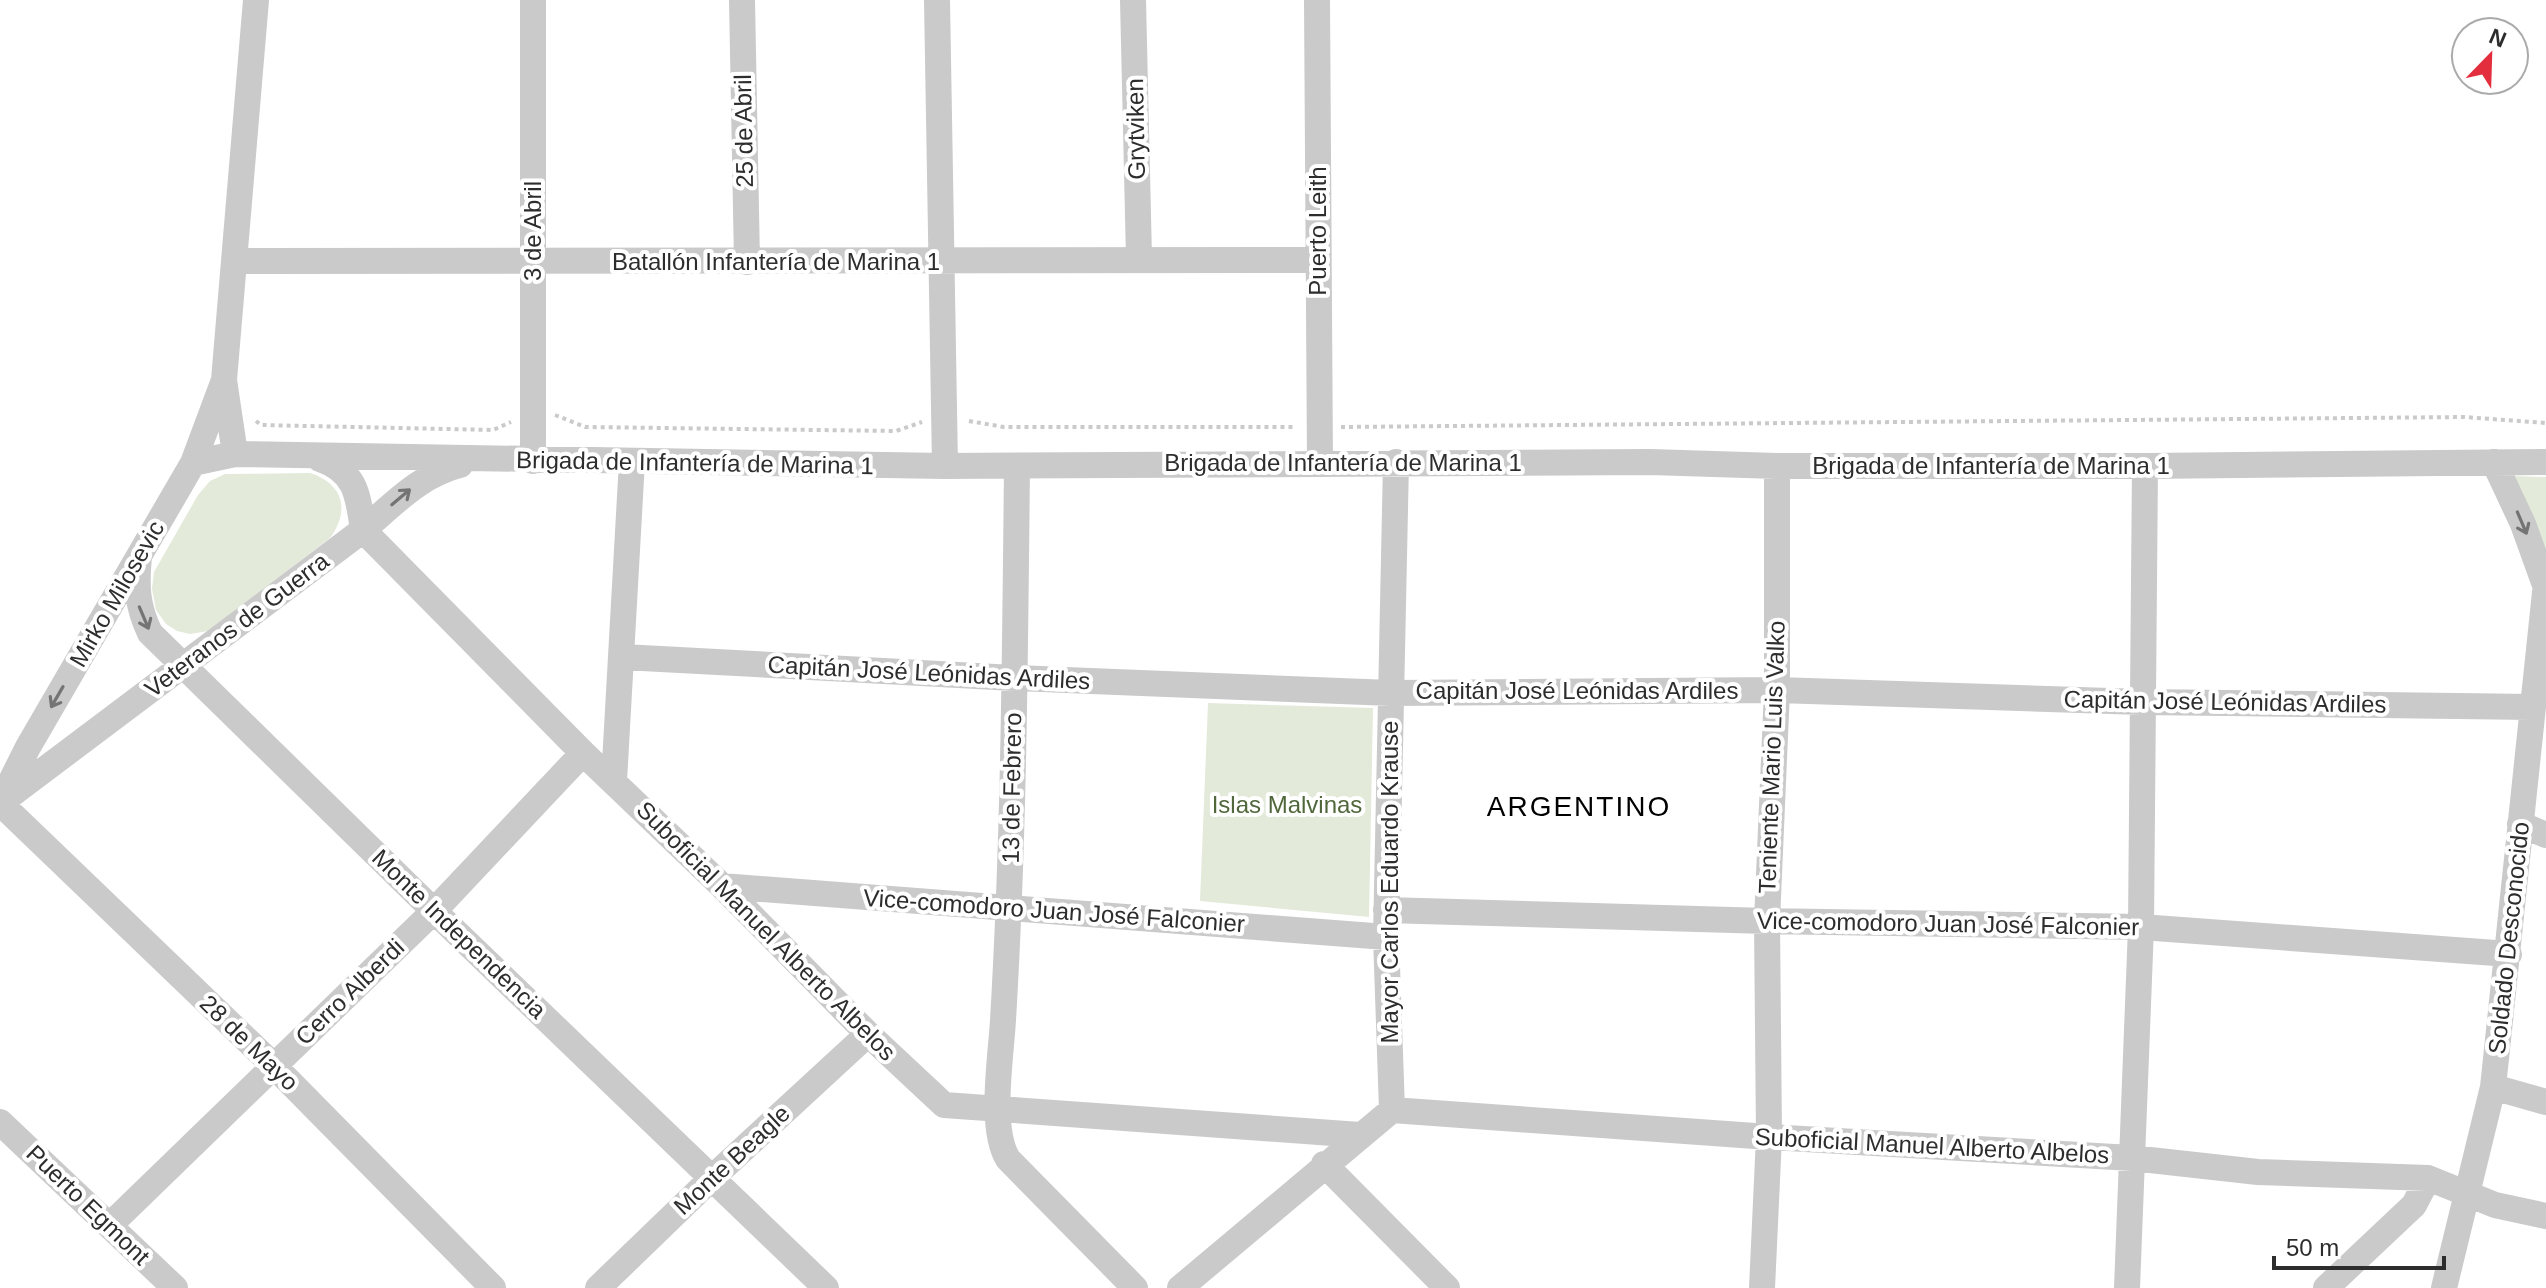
<svg xmlns="http://www.w3.org/2000/svg" width="2546" height="1288" font-family="Arial,sans-serif">
  <style>
    .green { fill: #e3eada }
    .lines { fill: none; stroke-linecap: round; stroke-linejoin: round }
    .path { stroke: #cacaca; stroke-width: 4; stroke-dasharray: 4 4; stroke-linecap: butt }
    .minor { stroke: #cacaca; stroke-width: 26 }
    .oneway { stroke: #747474 }
    .labels { text-anchor: middle; stroke-width: 8; stroke-linejoin: round; paint-order: stroke }
    .street-label { font-size: 24px; fill: #2d2d2d; stroke: #fff }
    .park-label { font-size: 24px; fill: #50673b; stroke: #fff }
    .quarter-label { font-size: 28px; letter-spacing: 2px; fill: #000; stroke: #fff }
  </style>
  <rect width="100%" height="100%" fill="#fff"/>
  <path class="green" d="M310,473C344,484 350,511 330,538L208,631L190,634L177,631L166,624L156,610L152,589L154,572L198,495L210,481L225,474Z
    M2514,476L2546,477V552Z
    M1208,703L1373,708L1369,917L1200,901Z"/>
  <g class="lines">
    <path class="path" d="M555,415L585,427L896,431L922,422
      M256,421L261,425L493,430L511,422
      M969,421L1004,427H1296
      M1341,427L2464,417L2546,423"/>
    <path class="minor" d="M533,0V461
      M742,0L747,262
      M937,0L945,466
      M1133,0L1139,258
      M1317,0L1320,463
      M235,261L1318,260
      M235,454L224,380L256,0
      M320,459C357,472 358,496 363,530L583,753L722,886L868,1034L944,1105L1360,1135
      M2494,462L2523,524L2545,585
      M193,463L235,454L945,466L1650,462L1777,466H2145L2546,462
      M1017,466C1015,651 1014,836 1003,1020C1001,1057 989,1128 1008,1159L1135,1288
      M139,557C136,586 137,606 150,633L434,911L826,1288
      M623,657L1014,678L1391,693L1777,690L2142,702L2532,707
      M614,781L632,461
      M3,797L28,747L193,463L224,380
      M0,803L274,1066L493,1288
      M0,803L363,530C394,504 420,475 460,465
      M2520,824L2546,835
      M722,886L1386,937
      M1386,910L1767,921L2141,927L2509,954
      M2493,1087L2546,1102
      M1392,1110L1769,1137L2132,1158L2258,1172L2428,1178L2495,1205L2546,1216
      M1392,1110L1386,937L1396,462
      M0,1122L175,1288
      M1324,1164L1447,1288
      M110,1225L434,911L583,753
      M598,1288L713,1177L868,1034
      M1180,1288L1392,1110
      M1762,1288L1769,1137L1767,921L1777,690V466
      M2127,1288L2141,927L2145,466
      M2326,1288L2414,1205L2428,1178
      M2444,1288L2493,1087L2546,583"/>
  </g>
  <defs><path id="oneway-shaft" d="M-6 0H5M1.5-3L5.5 0L1.5 3" fill="none" stroke-width="1.6" stroke-linecap="round" stroke-linejoin="round" transform="scale(2)"/></defs>
  <g class="oneway">
    <use href="#oneway-shaft" transform="translate(401 497) rotate(-40)"/>
    <use href="#oneway-shaft" transform="translate(2522 523) rotate(67)"/>
    <use href="#oneway-shaft" transform="translate(144 618) rotate(67)"/>
    <use href="#oneway-shaft" transform="translate(57 697) rotate(120)"/>
  </g>
  <g class="labels">
    <g class="street-label">
      <text transform="translate(1136 129) rotate(-91)" y="8">Grytviken</text>
      <text transform="translate(744 131) rotate(-91)" y="8">25 de Abril</text>
      <text transform="translate(533 231) rotate(-90)" y="8">3 de Abril</text>
      <text transform="translate(1318 231) rotate(-90)" y="8">Puerto Leith</text>
      <text x="776" y="270">Batallón Infantería de Marina 1</text>
      <text transform="translate(695 463) rotate(1)" y="8">Brigada de Infantería de Marina 1</text>
      <text x="1343" y="471">Brigada de Infantería de Marina 1</text>
      <text x="1991" y="474">Brigada de Infantería de Marina 1</text>
      <text transform="translate(117 594) rotate(-60)" y="8">Mirko Milosevic</text>
      <text transform="translate(237 625) rotate(-37)" y="8">Veteranos de Guerra</text>
      <text transform="translate(929 673) rotate(3)" y="8">Capitán José Leónidas Ardiles</text>
      <text x="1577" y="699">Capitán José Leónidas Ardiles</text>
      <text transform="translate(2225 702) rotate(1)" y="8">Capitán José Leónidas Ardiles</text>
      <text transform="translate(1772 757) rotate(-88)" y="8">Teniente Mario Luis Valko</text>
      <text transform="translate(1012 788) rotate(-89)" y="8">13 de Febrero</text>
      <text transform="translate(1390 882) rotate(-90)" y="8">Mayor Carlos Eduardo Krause</text>
      <text transform="translate(1054 911) rotate(4)" y="8">Vice-comodoro Juan José Falconier</text>
      <text transform="translate(1948 924) rotate(1)" y="8">Vice-comodoro Juan José Falconier</text>
      <text transform="translate(766 931) rotate(45)" y="8">Suboficial Manuel Alberto Albelos</text>
      <text transform="translate(459 934) rotate(44)" y="8">Monte Independencia</text>
      <text transform="translate(2509 938) rotate(-84)" y="8">Soldado Desconocido</text>
      <text transform="translate(350 992) rotate(-44)" y="8">Cerro Alberdi</text>
      <text transform="translate(249 1043) rotate(44)" y="8">28 de Mayo</text>
      <text transform="translate(1932 1146) rotate(3)" y="8">Suboficial Manuel Alberto Albelos</text>
      <text transform="translate(732 1160) rotate(-43)" y="8">Monte Beagle</text>
      <text transform="translate(88 1205) rotate(44)" y="8">Puerto Egmont</text>
    </g>
    <g class="park-label">
      <text x="1287" y="813">Islas Malvinas</text>
    </g>
    <g class="quarter-label">
      <text x="1579" y="816">ARGENTINO</text>
    </g>
  </g>
  <g transform="translate(2490 56) rotate(23)"><circle r="38" fill="#ffffff" stroke="#ababab" stroke-width="2"/>
  <path d="M0-6L14 30L0 20L-14 30Z" fill="#e32f3d"/>
  <text y="-12" font-size="22" font-weight="bold" text-anchor="middle" fill="#2d2d2d">N</text>
  </g>
  <path d="M2274 1256v12h170v-12" fill="none" stroke="#2d2d2d" stroke-width="4"/>
  <text x="2286" y="1256" font-size="24" fill="#2d2d2d" stroke="#ffffff" stroke-width="6" paint-order="stroke">50 m</text>
</svg>
